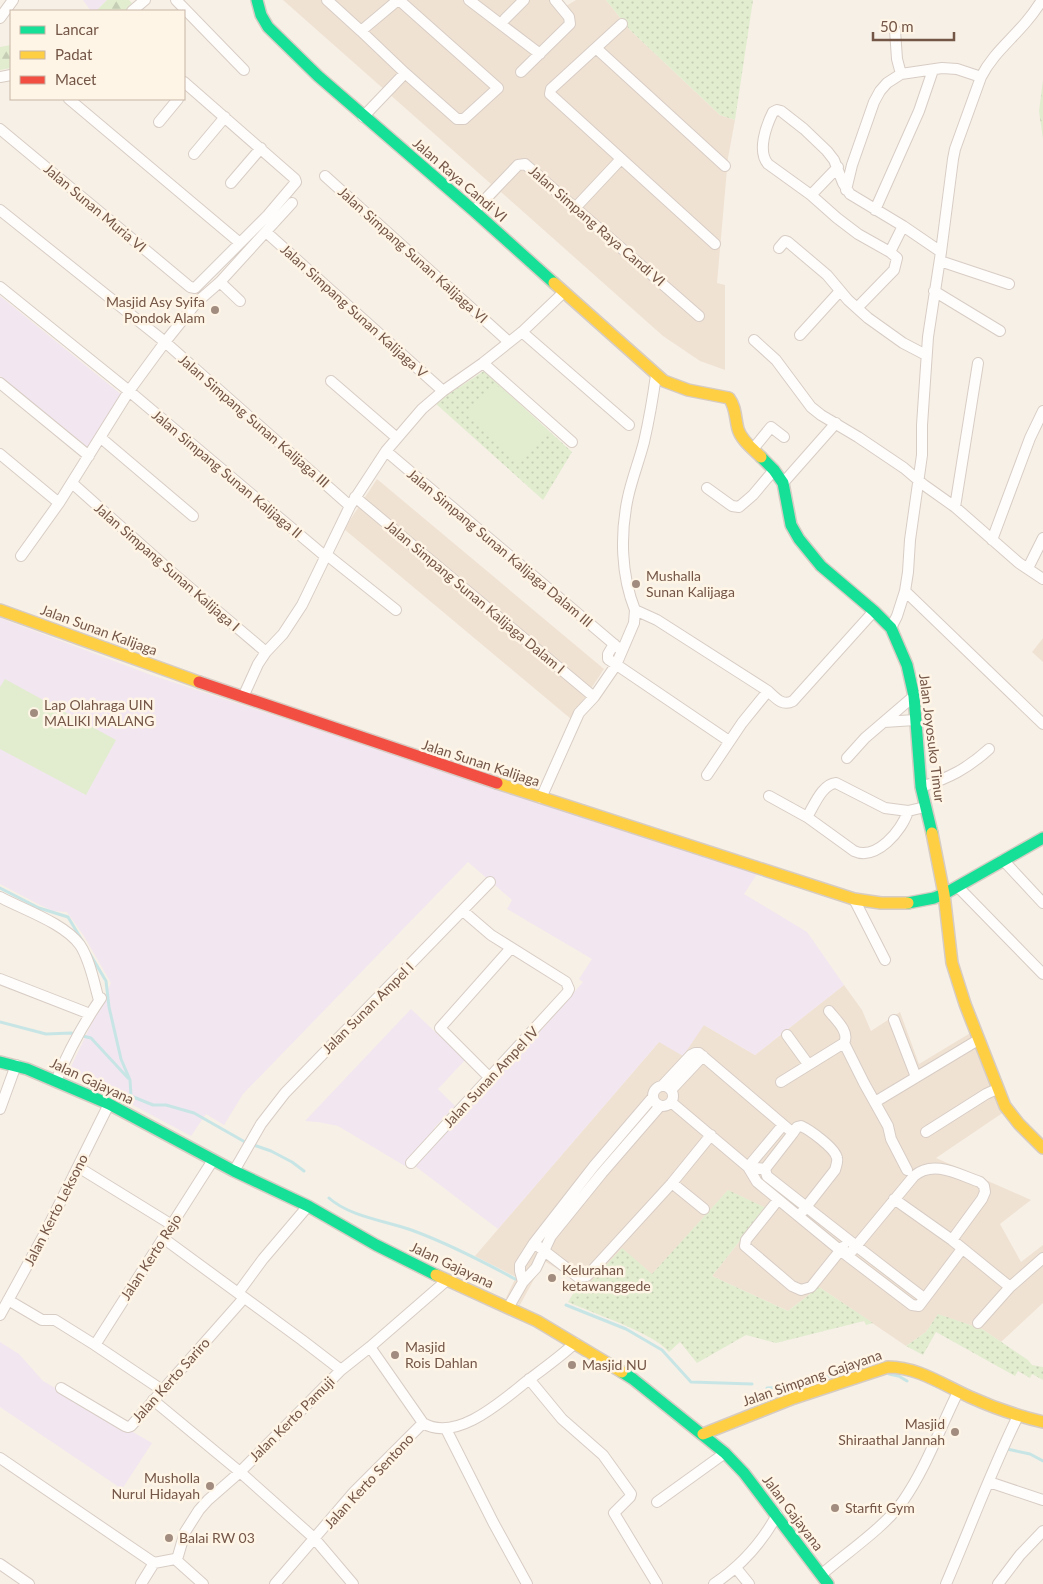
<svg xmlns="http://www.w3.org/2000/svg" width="1043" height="1584" font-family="Lato,sans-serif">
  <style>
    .residential { fill: #f0e2d3 }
    .education { fill: #f2e6f0 }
    .grass { fill: url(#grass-dots) }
    .forest { fill: url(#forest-firs) }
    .pitch { fill: #e2edd0 }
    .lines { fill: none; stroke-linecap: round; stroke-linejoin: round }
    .stream { stroke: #c8e5e6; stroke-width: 3 }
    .street-casing { stroke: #d8cdc5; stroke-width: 12 }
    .fast-casing { stroke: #d6ccc3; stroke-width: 14 }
    .slow-casing { stroke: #d6ccc3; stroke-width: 14 }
    .jam-casing { stroke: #d6ccc3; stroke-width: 14 }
    .street { stroke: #fefdfb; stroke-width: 10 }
    .fast { stroke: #16e098; stroke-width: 11 }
    .slow { stroke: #ffcf43; stroke-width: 11 }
    .jam { stroke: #f24e42; stroke-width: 11 }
    .poi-dot { fill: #a28c7f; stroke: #fff5e6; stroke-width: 2 }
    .labels { text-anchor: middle; stroke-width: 5; stroke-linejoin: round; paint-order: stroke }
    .street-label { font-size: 14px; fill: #745647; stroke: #fff5e6 }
    .poi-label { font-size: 14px; fill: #745647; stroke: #fff5e6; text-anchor: start }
  </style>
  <defs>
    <pattern id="grass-dots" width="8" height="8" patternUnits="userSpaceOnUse" patternTransform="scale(1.25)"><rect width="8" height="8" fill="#e2edd0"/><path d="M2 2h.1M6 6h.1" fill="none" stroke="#c5cdb4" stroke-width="1.8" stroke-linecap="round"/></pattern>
    <pattern id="forest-firs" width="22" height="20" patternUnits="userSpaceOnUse" patternTransform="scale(1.25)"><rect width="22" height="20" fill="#e2edd0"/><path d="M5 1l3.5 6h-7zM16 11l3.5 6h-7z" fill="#c5cdb4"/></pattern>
  </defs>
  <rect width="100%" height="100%" fill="#f7f0e6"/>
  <path class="residential" d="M283,0H561L566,6L576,0H606L630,30L720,115L735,120L728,158L717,283L725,285V370L700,361L663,336L501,192L486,208L477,200L491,184Z
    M377,479L604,669L571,719L344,529Z
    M1043,638V662L1032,652Z
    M844,985L862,1010L871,1031L900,1012L919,1064L972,1032L1004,1112L936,1158L1031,1200L1000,1224L1021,1262L1043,1245V1303L1001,1342L982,1329L938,1315L926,1332L906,1346L819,1287L788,1311L712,1276L766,1208L652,1274L587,1286L544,1261L520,1305L506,1298L516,1277L475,1256L659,1042L704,1025L755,1055Z"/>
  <path class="education" d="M83,0H107L96,11H91Z
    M0,296L122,395L90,449L0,376Z
    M0,618L151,675L757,874L744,894L807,932L844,985L755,1055L704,1025L683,1056L659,1042L498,1229L415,1166L537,1035L583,982L579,979L592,959L507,909L512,900L468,862L243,1094L224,1125L206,1114L191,1136L69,1071L111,983L84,936L67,912L53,911L40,905L0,884Z
    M411,1009L465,1060L438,1089L455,1106L434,1128L436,1131L405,1166L338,1126L318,1122L305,1121Z
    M0,1342L19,1354L43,1381L152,1443L122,1489L0,1407Z"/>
  <path class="grass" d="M606,0H753L735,120L720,115L630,30Z
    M484,371L572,452L543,500L435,403Z
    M728,1190L766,1208L712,1276L788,1311L819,1287L873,1323L866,1325L864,1321L776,1343L746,1335L697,1363L680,1342L669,1352C654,1333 592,1313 568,1302L580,1282L587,1286L622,1248L652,1274Z
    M938,1314L982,1329L1028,1360L1032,1365L1043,1367V1380L1032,1374L1030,1378L1018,1371L1015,1376L936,1332L923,1355L906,1346L926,1332Z"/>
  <path class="forest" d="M107,0H129L132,3L125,11H96Z
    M11,45V68L0,70V47Z
    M1043,80V139L1039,111Z"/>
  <path class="pitch" d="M495,384L546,431L518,462L467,415Z
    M5,679L116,740L86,795L0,749V687Z"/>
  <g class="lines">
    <path class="stream" d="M0,888L39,908L68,917L83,942
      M90,954L106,981L109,1007L121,1059L130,1080L131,1096L153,1105H166L194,1113L245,1142L271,1151L292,1162L304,1171
      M0,1022L46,1034L71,1033L91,1038L128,1078
      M329,1198C350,1217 387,1221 414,1231C449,1244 482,1261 515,1279
      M566,1305L626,1329L662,1350L691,1382L752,1384
      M889,1374L898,1376
      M897,1375L907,1381
      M810,1382L871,1363
      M767,1388L790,1387
      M1007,1449L1030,1454L1043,1461"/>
    <g class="street-casing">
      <path id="street" d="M176,0L244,70
        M327,0L361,31
        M398,0L361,31L405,73
        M469,0L540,54
        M132,11L145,0
        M0,18L13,0
        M505,19L524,0
        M622,24L551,89L550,94L715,244
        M895,30L897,59L901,74
        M596,48L725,166
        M521,72L570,24L569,17L555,0
        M0,77L11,75
        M69,99L240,243
        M363,117L405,73L457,119H464L498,88L399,0
        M159,122L178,99
        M0,129L190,287L195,288L268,215L296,182L295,179L184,82
        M194,154L225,117
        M325,176L509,342
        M231,183L261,148
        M846,190L852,165L874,102L880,91L887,83L901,74L942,68L957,69L981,77
        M811,195L838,167
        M576,207L621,159
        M0,210L165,342L350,506
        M875,210L919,111L933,70
        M474,211L518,165L525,164L699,316
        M903,226L890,252L858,234L837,218L811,195L768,164C757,151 766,126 773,112L777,110L781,111L804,129L827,151L834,160L843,183L850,194L903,226L941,252
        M266,232L443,391
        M779,248L785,241L788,242L827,275L848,300L868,318L903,343L926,355
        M940,261L1009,284
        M220,282L240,301
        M0,287L129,391L326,557
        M934,291L1000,331
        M857,308L894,270L897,258L890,252
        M522,332L629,425
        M800,335L840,291
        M754,340L776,360L811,407L821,415L858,437L904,468L924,485L955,507L1019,563L1043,579
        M483,363L572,442
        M331,381L397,438
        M0,383L89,456
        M101,438L193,516
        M753,449L771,427L784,437
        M386,451L622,651
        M0,454L59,503
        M72,483L175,575L266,652
        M783,483L836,423
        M707,488L732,506L739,507L753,495L774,470
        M355,497L594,697
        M955,507L978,363
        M992,540L1030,438L1043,411
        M327,555L396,610
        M21,556L59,503L129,391L165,342L197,302L220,282L292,203
        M1028,568L1043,538
        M905,591L1043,724
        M635,610L657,620L768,691L742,723L707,775
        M635,610C621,575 620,534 628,497C632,479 639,461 644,442C649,420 653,397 656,375
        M891,628L897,616L905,591L908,572L910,540L922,455V425L928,337L941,252L953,159L955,149L981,77C992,55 1010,41 1026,22C1032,15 1037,8 1042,0
        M614,644L608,654V659L729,741
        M768,691C775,697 782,707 793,701L874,611
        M243,697L258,664L266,652L283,634L302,605L350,506L386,451L422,409L443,391L483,363L522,332L564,292
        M884,722L915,720
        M847,758L865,738L914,696
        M921,787C949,778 967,769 989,749
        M769,796L807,817L854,851C876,861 902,831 908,811
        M541,798L579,713L594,697L616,665L634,623L635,610
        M807,817C814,806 822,784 836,783L885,808L908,811L925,807
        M1003,860L1043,903
        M959,888L1043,974
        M0,897C24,910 64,923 80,945C90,960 94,983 99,1000
        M854,899L885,960
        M0,979L90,1014
        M829,1011C836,1020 850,1032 844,1043L864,1083L888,1126L891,1139L907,1170
        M894,1020L916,1077
        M787,1035L808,1064
        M490,1078L440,1028L511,948
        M56,1081C68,1052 83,1024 101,998
        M781,1082L844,1043
        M653 1096a10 10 0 1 1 20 0a10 10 0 1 1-20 0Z
        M662,1086L691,1055L695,1053H699L793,1133L797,1127L801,1126C810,1130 835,1148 837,1158C838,1162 836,1166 835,1170L799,1216
        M671,1090L703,1056
        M671,1102L748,1167L765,1169
        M875,1102L978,1040
        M0,1109L16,1065
        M783,1125L748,1167L757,1182L841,1251L912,1305L919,1306L962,1249
        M926,1132L986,1094L997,1089
        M793,1133L765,1169L767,1176C819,1217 871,1258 924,1298
        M411,1163L567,993L569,989L566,982L491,935L463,911
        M78,1167L172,1225
        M234,1171L261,1124L285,1093L490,882
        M672,1183L704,1209
        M894,1199L952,1240L1010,1287
        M778,1200L746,1240L745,1246L792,1286L801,1290L811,1287L843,1247
        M163,1238L302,1340L341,1370
        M534,1243L578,1277L587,1276L672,1183L711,1135
        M852,1251L914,1176C934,1159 959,1175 980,1182L984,1186L985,1192L982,1199L952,1240
        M523,1282L520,1271V1265L534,1243L594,1166L653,1097
        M238,1293L263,1259L308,1206
        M8,1300L42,1320H55L95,1345L213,1160
        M508,1308L523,1282L536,1268L551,1236L602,1173L660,1106
        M0,1315L45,1233L109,1104
        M978,1323L1010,1287L1043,1258
        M95,1345L162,1390
        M370,1347L423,1423C456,1443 502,1401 527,1381C543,1369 560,1357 575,1343
        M529,1379L562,1419L603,1455L631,1494L630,1497L614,1513L657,1584
        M61,1388L125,1426L128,1427L131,1426L244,1298
        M153,1400L240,1472L314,1538L353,1584
        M446,1429L493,1522L527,1584
        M0,1458L154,1563
        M989,1482L1043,1500
        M657,1502L725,1453
        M175,1559L203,1584
        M154,1563L175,1559L178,1556L185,1532L199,1510L208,1500L240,1472L341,1370L370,1347L446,1281
        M0,1564L29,1584
        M736,1568L749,1584
        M821,1575C846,1553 885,1527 903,1501C926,1468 940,1428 958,1392
        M141,1584L154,1563
        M275,1584L354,1492L423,1423
        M714,1584C741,1566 761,1544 777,1515
        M946,1584C970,1528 991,1471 1018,1416
        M998,1584L1020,1555L1043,1531"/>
    </g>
    <g class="fast-casing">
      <path id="fast" d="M257,0L261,15L268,27L318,76L474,211L554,283
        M761,457L774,470L783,483L791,525L799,539L821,566L874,611L891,628L907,665L914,696L921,787L932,833
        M908,903L934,898L946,893L1043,838
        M0,1062L27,1069L109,1104L234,1171L308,1206L376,1245L436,1275
        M622,1372L633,1379L725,1453L744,1473L828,1584"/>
    </g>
    <g class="slow-casing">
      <path id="slow" d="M554,283L664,381L688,390L729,398C736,407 735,418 738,429C741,440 753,449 761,457
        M0,610L199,682
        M497,783L854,899L881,903H908
        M932,833L944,894L952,963L965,1004L1005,1106L1019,1124L1043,1148
        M436,1275L537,1321L622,1372
        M703,1434L794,1398L888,1367C918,1367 943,1385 970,1397C994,1408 1018,1416 1043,1422"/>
    </g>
    <g class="jam-casing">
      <path id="jam" d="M199,682L497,783"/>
    </g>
    <use href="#street" class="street"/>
    <use href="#fast" class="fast"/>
    <use href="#slow" class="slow"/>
    <use href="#jam" class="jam"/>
  </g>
  <g class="poi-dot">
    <circle cx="215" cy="310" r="5"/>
    <circle cx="636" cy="584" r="5"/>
    <circle cx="34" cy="713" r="5"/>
    <circle cx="552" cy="1278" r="5"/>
    <circle cx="395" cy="1355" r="5"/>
    <circle cx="572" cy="1365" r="5"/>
    <circle cx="955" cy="1432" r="5"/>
    <circle cx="210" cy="1486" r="5"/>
    <circle cx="835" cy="1508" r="5"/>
    <circle cx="169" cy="1538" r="5"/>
  </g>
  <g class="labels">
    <g class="street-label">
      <text transform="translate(460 180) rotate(41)" y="5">Jalan Raya Candi VI</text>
      <text transform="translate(95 208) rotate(40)" y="5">Jalan Sunan Muria VI</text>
      <text transform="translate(597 226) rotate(41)" y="5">Jalan Simpang Raya Candi VI</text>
      <text transform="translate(413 255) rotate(42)" y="5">Jalan Simpang Sunan Kalijaga VI</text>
      <text transform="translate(354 311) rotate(42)" y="5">Jalan Simpang Sunan Kalijaga V</text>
      <text transform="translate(254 421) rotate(41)" y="5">Jalan Simpang Sunan Kalijaga III</text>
      <text transform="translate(227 474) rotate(40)" y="5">Jalan Simpang Sunan Kalijaga II</text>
      <text transform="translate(500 548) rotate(40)" y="5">Jalan Simpang Sunan Kalijaga Dalam III</text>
      <text transform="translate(167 567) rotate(41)" y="5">Jalan Simpang Sunan Kalijaga I</text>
      <text transform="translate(475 597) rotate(40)" y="5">Jalan Simpang Sunan Kalijaga Dalam I</text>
      <text transform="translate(99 630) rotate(20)" y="5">Jalan Sunan Kalijaga</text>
      <text transform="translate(932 738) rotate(83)" y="5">Jalan Joyosuko Timur</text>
      <text transform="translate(481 763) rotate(18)" y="5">Jalan Sunan Kalijaga</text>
      <text transform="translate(368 1008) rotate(-45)" y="5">Jalan Sunan Ampel I</text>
      <text transform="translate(491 1077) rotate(-47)" y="5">Jalan Sunan Ampel IV</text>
      <text transform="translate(92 1081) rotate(25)" y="5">Jalan Gajayana</text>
      <text transform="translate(56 1210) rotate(-63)" y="5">Jalan Kerto Leksono</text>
      <text transform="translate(151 1257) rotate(-57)" y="5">Jalan Kerto Rejo</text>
      <text transform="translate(452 1265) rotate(25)" y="5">Jalan Gajayana</text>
      <text transform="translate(812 1378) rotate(-19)" y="5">Jalan Simpang Gajayana</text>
      <text transform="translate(171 1380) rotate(-48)" y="5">Jalan Kerto Sariro</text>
      <text transform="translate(292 1419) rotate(-45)" y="5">Jalan Kerto Pamuji</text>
      <text transform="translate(369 1481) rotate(-47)" y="5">Jalan Kerto Sentono</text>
      <text transform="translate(793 1513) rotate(53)" y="5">Jalan Gajayana</text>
    </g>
    <g class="poi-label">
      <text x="205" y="307" text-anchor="end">Masjid Asy Syifa<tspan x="205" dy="16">Pondok Alam</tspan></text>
      <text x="646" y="581">Mushalla<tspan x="646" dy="16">Sunan Kalijaga</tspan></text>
      <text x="44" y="710">Lap Olahraga UIN<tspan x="44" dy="16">MALIKI MALANG</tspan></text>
      <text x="562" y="1275">Kelurahan<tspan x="562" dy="16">ketawanggede</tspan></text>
      <text x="405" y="1352">Masjid<tspan x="405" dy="16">Rois Dahlan</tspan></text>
      <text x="582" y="1370">Masjid NU</text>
      <text x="945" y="1429" text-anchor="end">Masjid<tspan x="945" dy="16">Shiraathal Jannah</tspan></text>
      <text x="200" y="1483" text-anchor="end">Musholla<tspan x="200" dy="16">Nurul Hidayah</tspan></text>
      <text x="845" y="1513">Starfit Gym</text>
      <text x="179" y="1543">Balai RW 03</text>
    </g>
  </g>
  <rect x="10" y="10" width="175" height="90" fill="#fff5e6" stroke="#c7b5a6"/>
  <rect x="20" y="26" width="25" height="8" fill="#16e098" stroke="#c7b5a6"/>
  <text x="55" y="35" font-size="15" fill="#745647">Lancar</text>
  <rect x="20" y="51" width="25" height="8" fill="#ffcf43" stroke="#c7b5a6"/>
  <text x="55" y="60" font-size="15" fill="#745647">Padat</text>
  <rect x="20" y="76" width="25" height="8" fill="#f24e42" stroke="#c7b5a6"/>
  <text x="55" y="85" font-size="15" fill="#745647">Macet</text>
  <path d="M873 32v8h81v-8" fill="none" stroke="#745647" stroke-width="2.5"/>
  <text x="880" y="32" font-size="15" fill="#745647" stroke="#fff5e6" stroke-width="4" paint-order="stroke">50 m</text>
</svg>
